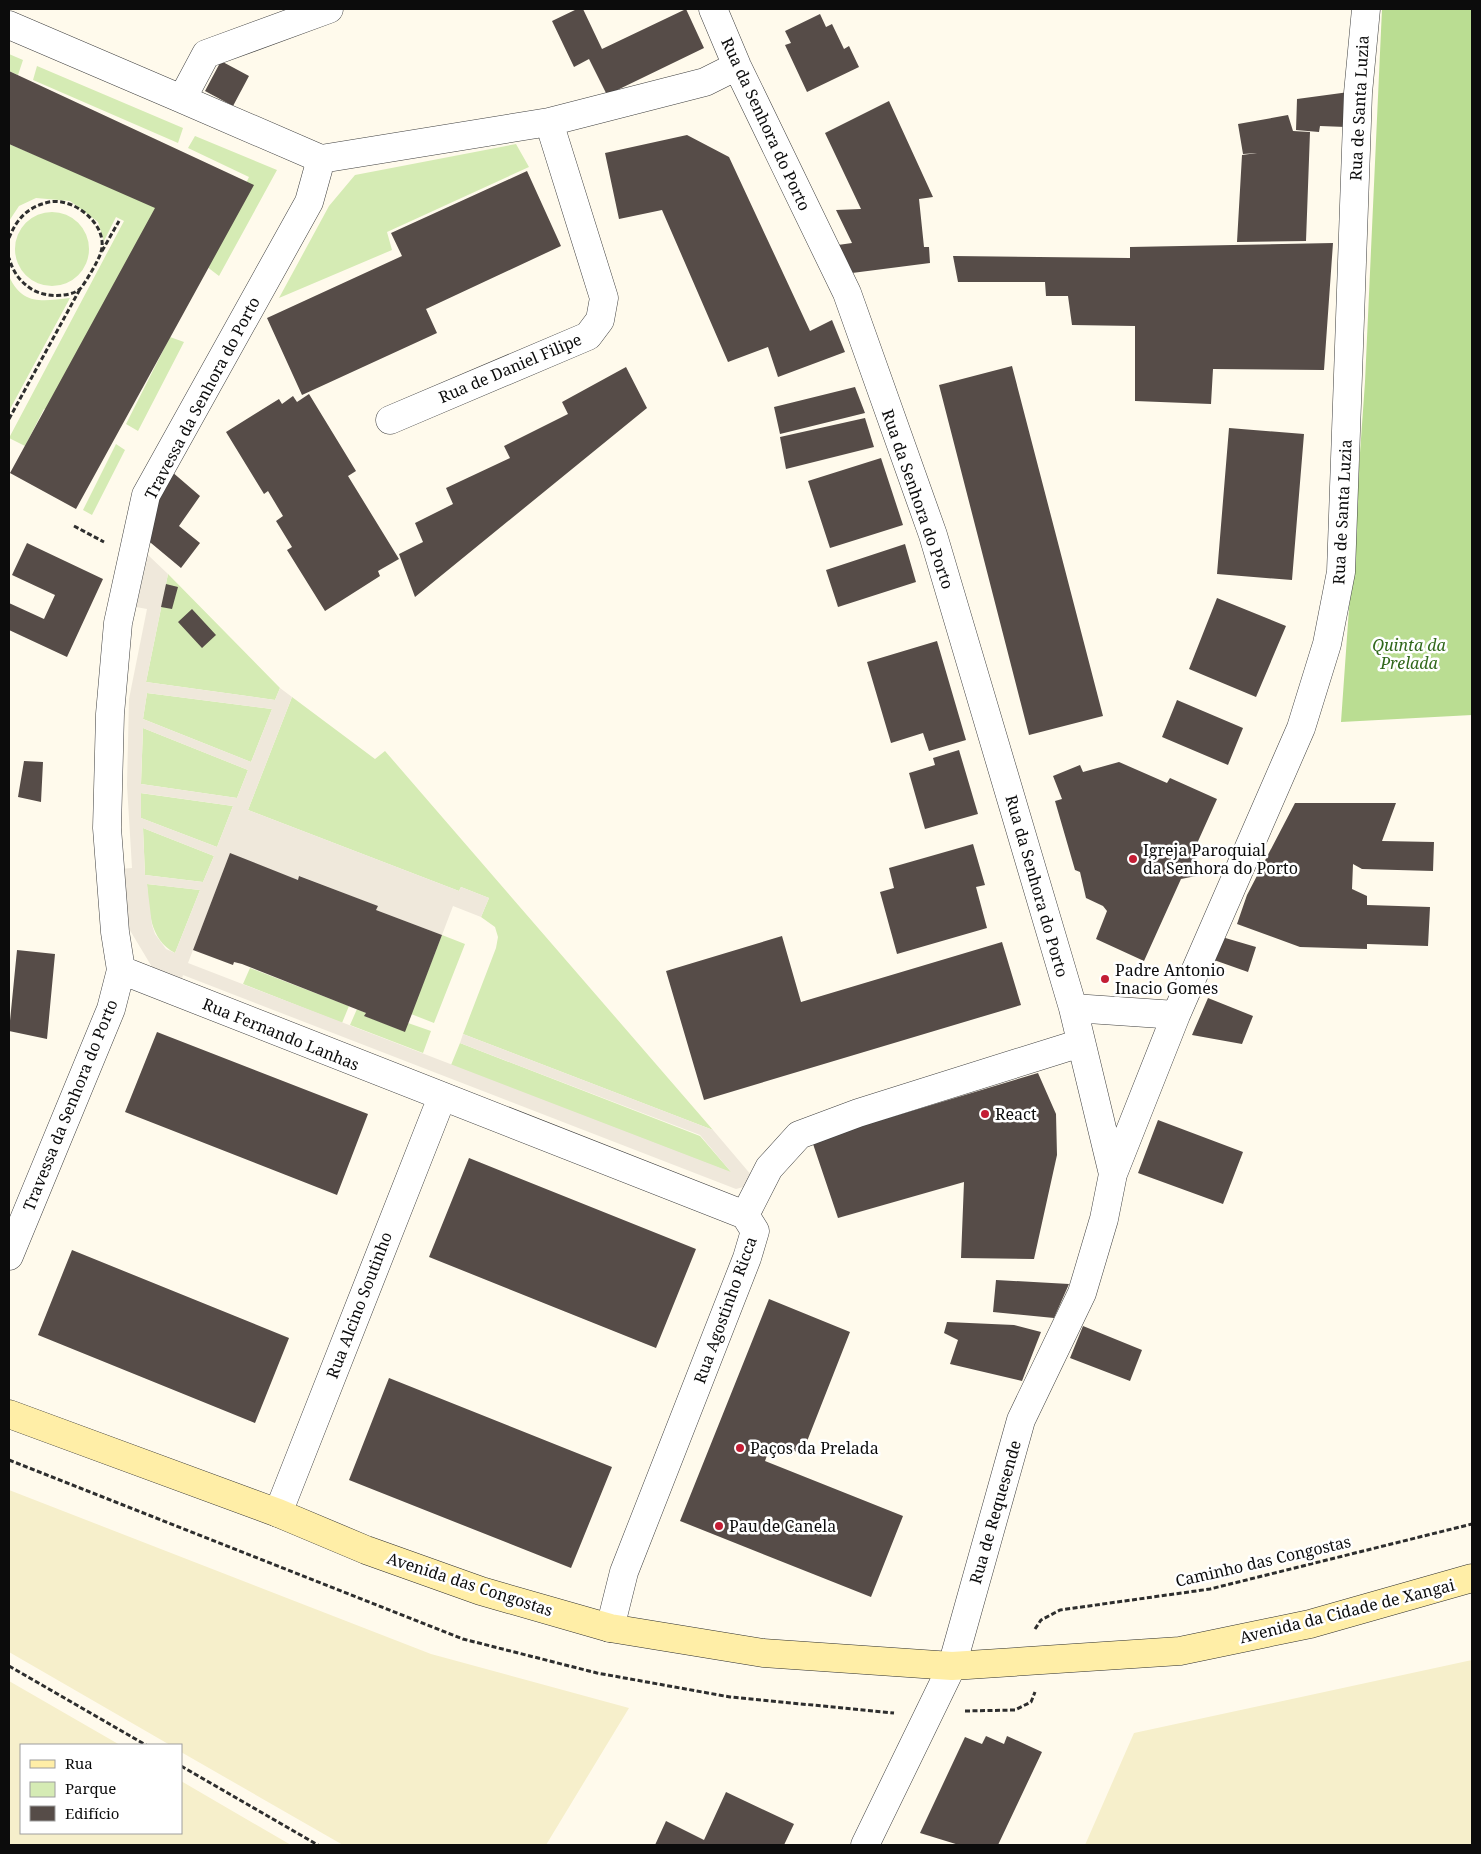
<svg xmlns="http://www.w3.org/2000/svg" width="1481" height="1854" font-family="'Noto Serif',serif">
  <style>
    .farmland { fill: #f6efcb }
    .green { fill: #d5ebb4 }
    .forest { fill: #badd92 }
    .plaza { fill: #efe8db; fill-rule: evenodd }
    .building { fill: #564c48 }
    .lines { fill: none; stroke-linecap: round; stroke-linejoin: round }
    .street-casing { stroke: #3f3f3f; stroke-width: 29 }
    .secondary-casing { stroke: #2e2e2e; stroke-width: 29 }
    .path { stroke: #2e2e2e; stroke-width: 3; stroke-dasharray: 5 2.5; stroke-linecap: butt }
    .street { stroke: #fff; stroke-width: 28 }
    .secondary { stroke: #ffeea7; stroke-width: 28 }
    .poi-dot { fill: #c31d34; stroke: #fff; stroke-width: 2 }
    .labels { text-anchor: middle; stroke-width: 5; stroke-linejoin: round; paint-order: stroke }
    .street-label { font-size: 16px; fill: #0c0c0c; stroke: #fff }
    .park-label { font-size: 16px; font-style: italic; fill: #30671a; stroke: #fff }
    .poi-label { font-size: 16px; fill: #0c0c0c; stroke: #fff; text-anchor: start }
  </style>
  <rect width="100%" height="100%" fill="#fffaec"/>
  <path class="farmland" d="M9,1490L431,1654L629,1708L546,1845H343L181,1752V1745H170L9,1652Z
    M1472,1660V1845H1085L1134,1733Z
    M9,1681L120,1745H21V1833H181V1781L291,1845H9Z"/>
  <path class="green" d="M9,54L23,60L18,75L9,71Z
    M37,66L183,128L178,143L33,80Z
    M195,136L277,170L219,276L206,266L249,177L188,148Z
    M9,144L166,210L58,416L44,409L25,446L9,438L124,221L116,217L104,241L98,222L70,201L36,198L19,206L9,221Z
    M516,144L529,167L387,232L392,250L279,298L329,206L355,175Z
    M15 249a37 37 0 1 1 74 0a37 37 0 1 1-74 0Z
    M9,276C22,306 43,301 70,298L9,411Z
    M170,337L184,342L138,431L126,424Z
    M116,444L125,450L92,515L83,510Z
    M168,574L280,688L275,700L146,682Z
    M147,693L272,709L251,762L143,719Z
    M292,697L375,759L385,751L713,1130L463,1034L496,948L498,937L495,927L481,917L489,898L461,887L459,891L248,810Z
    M143,728L248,770L237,798L141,784Z
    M140,793L233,806L217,847L141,818Z
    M143,828L214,856L203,882L145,875Z
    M147,884L200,890L175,953C149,939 149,910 147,884Z
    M442,935L465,944L434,1023L411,1014Z
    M250,968L349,1006L342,1023L243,984Z
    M357,1009L366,1013L365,1016L404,1031L408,1023L431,1031L423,1053L350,1025Z
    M460,1043L700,1136L732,1173L451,1065Z"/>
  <path class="forest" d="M1382,9H1472V715L1341,722L1365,382Z"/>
  <path class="plaza" d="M148,555L168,574L146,682L275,700L280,688L292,697L248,810L459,891L461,887L489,898L481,917L453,906L442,935L376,910L377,906L300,876L298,880L230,854L188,963L731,1172L700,1135L460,1043L463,1034L713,1130L758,1183L736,1189L183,975L181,981L156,971L152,967L128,927L120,869L132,868L127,785L129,699L147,609L136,607ZM147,693L272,709L251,762L143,719ZM143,728L248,770L237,798L141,784ZM141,793L233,806L217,847L141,818ZM143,828L214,856L203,882L145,875ZM147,884L200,890L175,953L166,949L155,934L152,925Z"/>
  <path class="building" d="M577,9H583L602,49L686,9L704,48L607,95L589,59L574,67L552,21Z
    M820,14L826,27L832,24L844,49L849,46L859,67L807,92L785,45L791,43L785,31Z
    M221,61L249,76L233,106L205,91Z
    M9,71L254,185L76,509L10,473L155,208L9,144Z
    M1349,92L1346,127L1320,126L1319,132L1296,130L1297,99Z
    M889,101L933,197L919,199L924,247H929L930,263L852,273L838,245L852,243L836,210L861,209L825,133Z
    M1288,115L1293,131L1310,132L1306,241L1237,242L1242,155L1257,153L1243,154L1238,124Z
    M687,135L729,157L810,331L832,320L845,352L778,377L768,347L728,362L662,210L619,219L605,153Z
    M527,171L561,246L426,309L437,333L302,395L267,318L402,256L391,233Z
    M1333,243L1324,370L1213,369L1211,404L1135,401V326L1072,325L1068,296H1046L1045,282H958L953,256L1130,258V247Z
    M1012,366L1103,716L1029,735L939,385Z
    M626,367L647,408L415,597L399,554L423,542L415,523L453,504L446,488L510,458L504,446L568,414L562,402Z
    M855,387L865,413L780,434L774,407Z
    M309,394L356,471L348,476L399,559L378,571L380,576L325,611L287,550L292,547L276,521L283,516L268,491L264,494L226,432L279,399L282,404L293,396L297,402Z
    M865,418L874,447L786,469L780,437Z
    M1229,428L1304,434L1292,580L1217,574Z
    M881,458L903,525L830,548L808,481Z
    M171,471L200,496L179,526L200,543L181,568L139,533Z
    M27,543L103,579L67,657L9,630V603L44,619L55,595L12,575Z
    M905,544L916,582L838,607L826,570Z
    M166,584L178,587L172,609L161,607Z
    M1217,598L1286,626L1256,697L1189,669Z
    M192,609L216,635L202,648L178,622Z
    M937,641L966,740L929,751L923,733L891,743L867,662Z
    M1177,700L1243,728L1228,765L1162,737Z
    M959,750L978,814L925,829L909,773L935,765L933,758Z
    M24,761L43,762L41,802L18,797Z
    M1119,762L1167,783L1170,778L1217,799L1195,848L1196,876L1181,879L1144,961L1096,939L1107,911L1103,906L1086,898L1080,872L1075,870L1055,801L1062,799L1053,776L1080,765L1083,772Z
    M1295,803H1396L1382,841L1434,842L1433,871L1362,869L1353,864L1352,889L1367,896V905L1430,907L1428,946L1367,944V949L1300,947L1237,924L1247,895Z
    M973,844L985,885L976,887L987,928L897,954L880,892L894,888L889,868Z
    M230,853L298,880L299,876L378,906L376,910L442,935L405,1032L364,1016L366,1013L242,964L234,962L233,965L193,950Z
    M782,936L801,1002L1002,942L1021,1005L704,1100L666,971Z
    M1222,937L1256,947L1248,972L1214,960Z
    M17,950L55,954L47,1039L9,1031Z
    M1208,998L1253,1016L1242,1044L1192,1035Z
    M157,1032L368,1114L337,1195L125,1112Z
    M1038,1073L1056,1114L1057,1155L1034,1259L961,1258L964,1182L838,1218L812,1141Z
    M1158,1120L1243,1152L1223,1204L1138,1173Z
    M469,1158L696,1249L656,1348L429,1257Z
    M72,1250L289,1338L255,1423L38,1335Z
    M996,1280L1069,1284L1054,1318L993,1312Z
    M769,1299L850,1332L802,1454L772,1442L765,1461L903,1516L871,1597L680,1521Z
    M947,1322L1014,1325L1041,1332L1022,1381L950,1364L958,1340L944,1333Z
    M1083,1326L1142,1350L1130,1381L1070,1358Z
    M389,1378L612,1467L571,1568L349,1480Z
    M986,1736L1004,1744L1007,1736L1042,1752L998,1845H959L920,1833L965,1737L982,1744Z
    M726,1792L794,1824L784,1845H655L666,1821L704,1840Z"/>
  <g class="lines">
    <g class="street-casing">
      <path id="street" d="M713,9L737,66L847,293L933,535L1073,1008L1113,1174
        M9,25L182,99L206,54L329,9
        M182,99L321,159L549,122L705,82L737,66
        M390,420L588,336L600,320L604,298L549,122
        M121,970L745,1215L755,1231L747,1258L624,1572L610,1628
        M1073,1008L1176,1015
        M745,1215L769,1168L799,1135L858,1113L1081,1043
        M9,1256L111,1009L121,970L115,932L107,828L110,714L118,623L146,495L309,202L321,159
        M278,1513L442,1097
        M865,1845L952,1666L1021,1420L1082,1293L1104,1219L1113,1174L1176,1015L1301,728L1327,644L1341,572L1358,93L1366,9"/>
    </g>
    <g class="secondary-casing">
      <path id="secondary" d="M9,1414L278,1513L366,1550L481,1591L610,1628L763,1653L952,1666L1180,1651L1310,1624L1472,1578"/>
    </g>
    <path class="path" d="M9,238C17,218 28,207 49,202C74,197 109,225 101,252C100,258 84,285 80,289C69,298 45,297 33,290C20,282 13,272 9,258
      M102,251L119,221
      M9,419L80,289
      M74,526L104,542
      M9,1460L463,1639L597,1673L730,1697L894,1713
      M1035,1629L1041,1620L1060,1610L1210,1589L1472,1524
      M9,1666L146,1745
      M965,1711L1015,1710L1031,1702L1035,1692
      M181,1766L318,1845"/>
    <use href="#street" class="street"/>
    <use href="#secondary" class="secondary"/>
  </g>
  <g class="poi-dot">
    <circle cx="1133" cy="859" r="5"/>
    <circle cx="1105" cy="979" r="5"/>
    <circle cx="985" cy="1114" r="5"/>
    <circle cx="740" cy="1448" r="5"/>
    <circle cx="719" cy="1526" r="5"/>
  </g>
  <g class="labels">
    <g class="street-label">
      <text transform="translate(1359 108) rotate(-87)" y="6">Rua de Santa Luzia</text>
      <text transform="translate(766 124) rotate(65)" y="6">Rua da Senhora do Porto</text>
      <text transform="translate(510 368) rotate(-23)" y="6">Rua de Daniel Filipe</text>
      <text transform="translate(202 398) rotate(-62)" y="6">Travessa da Senhora do Porto</text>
      <text transform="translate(918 499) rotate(71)" y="6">Rua da Senhora do Porto</text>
      <text transform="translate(1342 512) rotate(-87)" y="6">Rua de Santa Luzia</text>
      <text transform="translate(1037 886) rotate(74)" y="6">Rua da Senhora do Porto</text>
      <text transform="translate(281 1034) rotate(22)" y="6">Rua Fernando Lanhas</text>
      <text transform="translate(70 1105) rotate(-68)" y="6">Travessa da Senhora do Porto</text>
      <text transform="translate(359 1305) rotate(-69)" y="6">Rua Alcino Soutinho</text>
      <text transform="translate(725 1310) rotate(-70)" y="6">Rua Agostinho Ricca</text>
      <text transform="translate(995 1512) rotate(-74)" y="6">Rua de Requesende</text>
      <text transform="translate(1263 1561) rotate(-13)" y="6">Caminho das Congostas</text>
      <text transform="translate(470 1584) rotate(18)" y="6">Avenida das Congostas</text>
      <text transform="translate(1347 1611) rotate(-14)" y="6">Avenida da Cidade de Xangai</text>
    </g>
    <g class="park-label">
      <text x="1409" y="651">Quinta da<tspan x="1409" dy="18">Prelada</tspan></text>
    </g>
    <g class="poi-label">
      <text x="1143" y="856">Igreja Paroquial<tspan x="1143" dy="18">da Senhora do Porto</tspan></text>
      <text x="1115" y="976">Padre Antonio<tspan x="1115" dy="18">Inacio Gomes</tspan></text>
      <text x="995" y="1120">React</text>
      <text x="750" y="1454">Paços da Prelada</text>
      <text x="729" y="1532">Pau de Canela</text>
    </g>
  </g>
  <rect width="1481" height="1854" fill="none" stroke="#0c0c0c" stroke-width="20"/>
  <rect x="20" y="1744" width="162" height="90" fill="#ffffff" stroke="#9e9e9e"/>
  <rect x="30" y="1760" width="25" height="8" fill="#ffeea7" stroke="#9e9e9e"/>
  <text x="65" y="1769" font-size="15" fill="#0c0c0c">Rua</text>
  <rect x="30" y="1782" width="25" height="15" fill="#d5ebb4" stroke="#9e9e9e"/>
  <text x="65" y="1794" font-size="15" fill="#0c0c0c">Parque</text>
  <rect x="30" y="1806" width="25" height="15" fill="#564c48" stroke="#9e9e9e"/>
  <text x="65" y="1819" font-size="15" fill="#0c0c0c">Edifício</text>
</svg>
